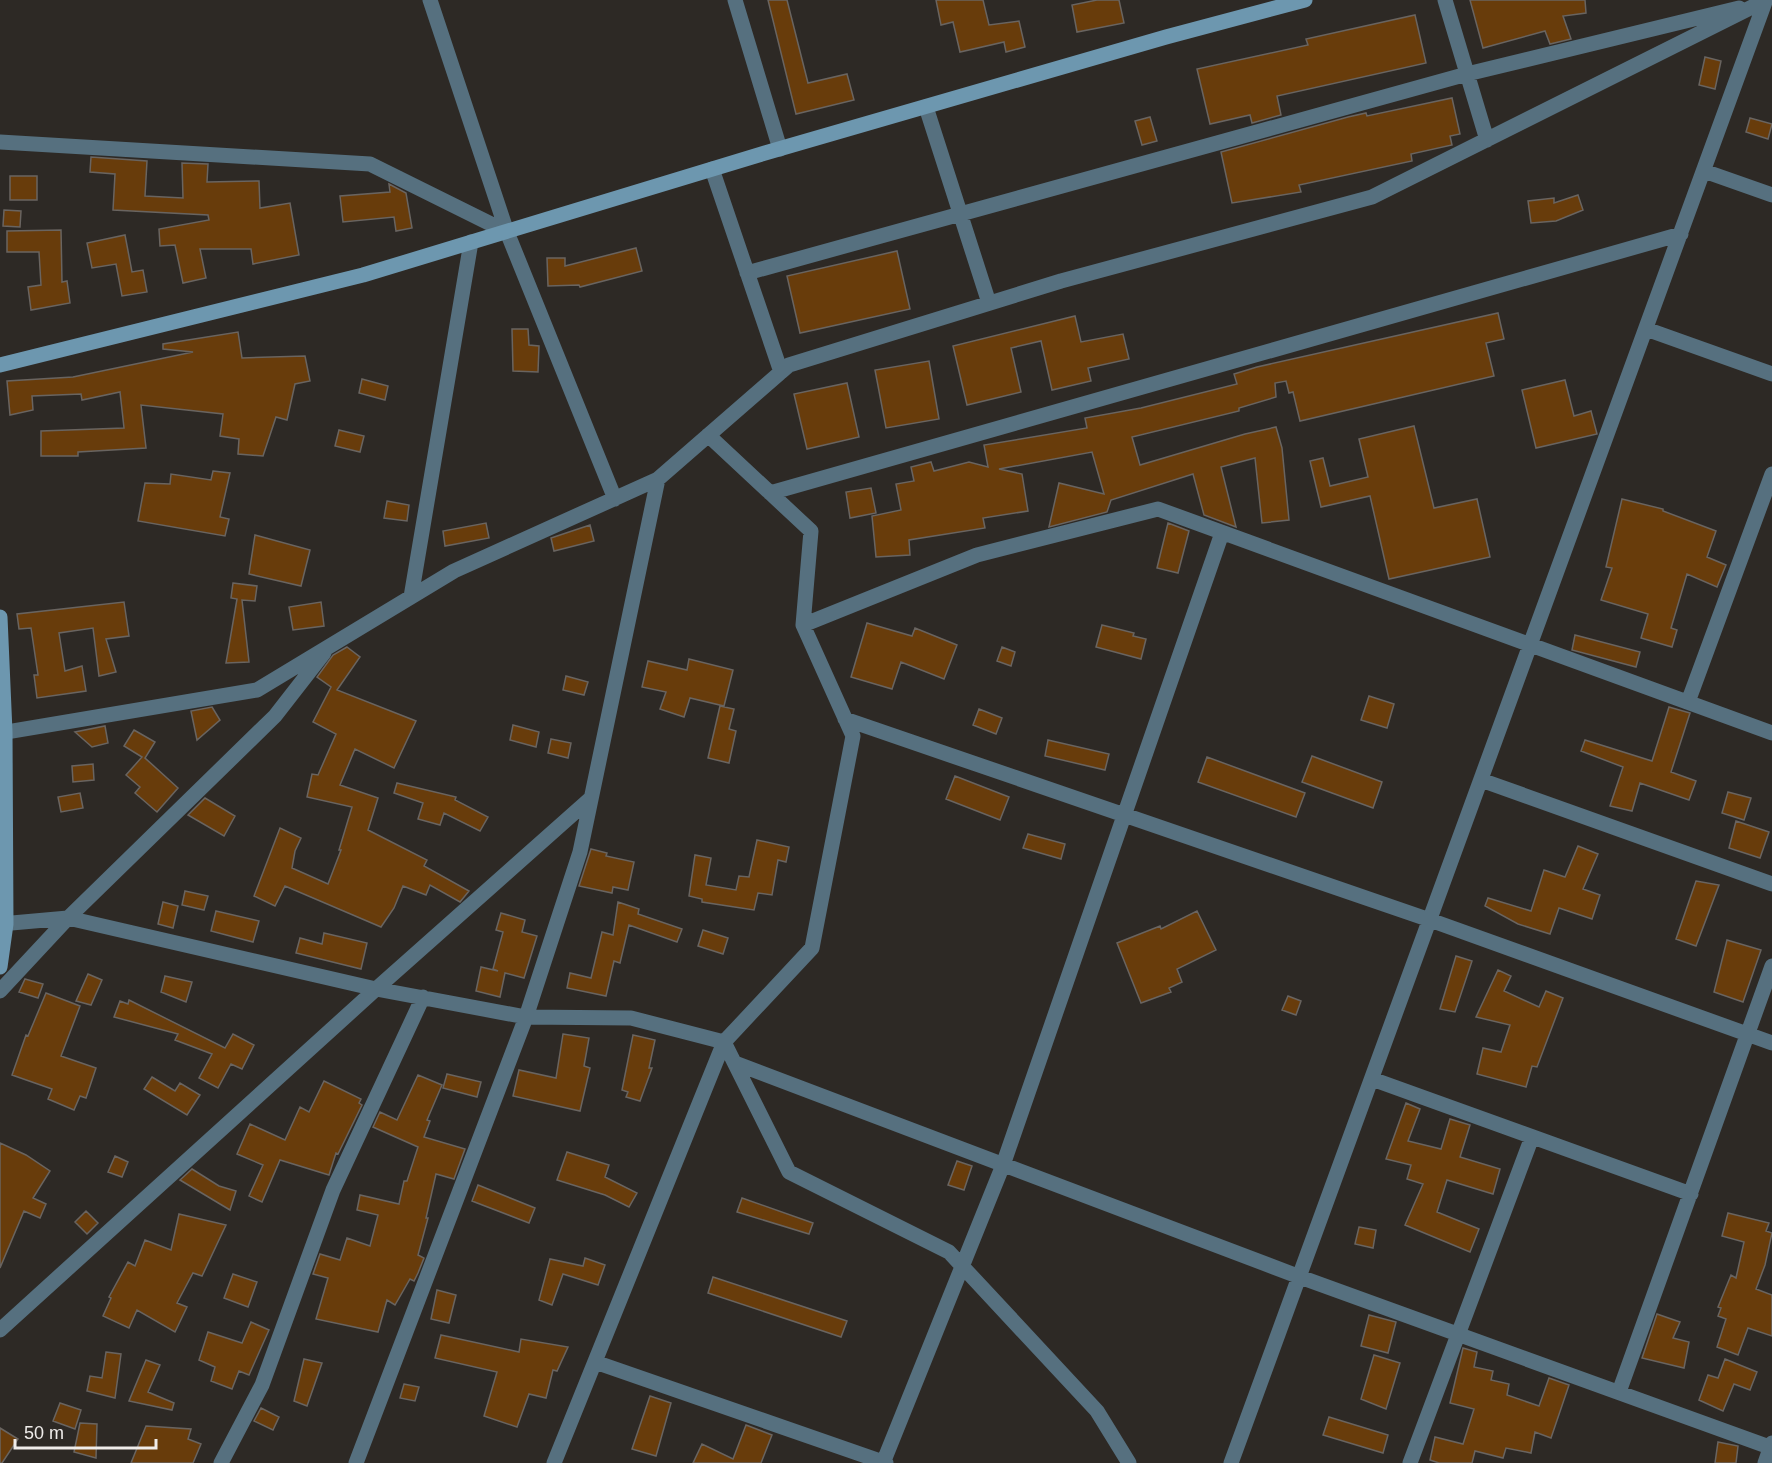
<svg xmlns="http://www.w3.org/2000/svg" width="1772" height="1463" font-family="Arial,sans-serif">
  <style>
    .building { fill: #683c0b; stroke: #696460; stroke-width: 1.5 }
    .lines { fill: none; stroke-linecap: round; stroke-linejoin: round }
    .street { stroke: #56707f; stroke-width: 15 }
    .secondary { stroke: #6d97af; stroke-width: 15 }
  </style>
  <rect width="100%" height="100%" fill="#2d2925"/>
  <path class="building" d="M768,0H787L808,83L847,74L854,100L796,114Z
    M936,0H983L989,25L1019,21L1025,47L1006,52L1004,42L960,52L953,22L941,25Z
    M1097,0H1119L1124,23L1077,32L1072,5Z
    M1470,0H1585L1586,13L1563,16L1571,39L1550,44L1545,31L1483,48Z
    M1415,15L1426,63L1277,96L1281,115L1252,123L1250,115L1210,124L1197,69L1308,45L1306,39Z
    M1705,57L1721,61L1715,89L1699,85Z
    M1452,98L1460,134L1450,136L1452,145L1411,154L1412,161L1299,185L1301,192L1232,203L1221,152L1348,117L1366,113L1367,116Z
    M1150,117L1157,141L1142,145L1135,121Z
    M1750,118L1772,124L1768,139L1746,132Z
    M91,157L147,161L145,196L183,198L182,163L208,164L207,182L259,181L260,208L290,203L299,255L253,264L251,249H200L206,278L183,283L175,245L160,246L159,229L209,220L208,215L113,210L115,174L90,172Z
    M10,176H37V200H10Z
    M389,184L406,193L412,228L396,231L394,217L343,222L340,196L390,192Z
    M1578,195L1583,210L1556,221L1531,223L1528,201L1554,198V203Z
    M4,210L21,211L20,227L3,226Z
    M61,230L62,282L67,281L70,303L31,310L28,287L41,285L39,252H7V231Z
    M125,235L132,272L143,270L147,292L122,296L116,264L92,268L87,243Z
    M636,248L642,271L580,287L579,285L548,286L547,258H565V266Z
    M897,251L910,309L800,333L787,276Z
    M1498,313L1504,339L1486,343L1494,376L1300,421L1293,392L1289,393L1286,381L1275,383L1276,397L1239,408V411L1132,437L1140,465L1245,434L1276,427L1282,448L1289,520L1262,523L1255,458L1221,467L1236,527L1204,515L1193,474L1111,500L1107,512L1049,527L1059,483L1104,494L1092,452L999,469L1022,474L1028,511L983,518L985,528L909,540L910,555L876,557L872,516L901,510L896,484L914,481L911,467L931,462L934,471L969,462L988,467L984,445L1087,428L1085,418L1141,408L1237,384L1234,374L1257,367Z
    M1075,316L1081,342L1123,334L1129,359L1088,368L1091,381L1052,390L1041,341L1011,348L1021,392L967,405L953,346Z
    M512,329H528L529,345L539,346L538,372L513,371Z
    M238,332L242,358L305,356L310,381L295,384L287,420L276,417L263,456L238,454L239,439L220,436L223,414L141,405L146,448L78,452V456H41V431L124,428L120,392L82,400L81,394L32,396L33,410L10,415L7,381L73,377L193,352L163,349V344Z
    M929,361L939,419L886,428L875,370Z
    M362,379L388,386L385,400L359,393Z
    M1565,380L1574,416L1591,411L1597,434L1536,448L1522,390Z
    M847,383L859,437L807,449L794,394Z
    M1414,426L1434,508L1477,499L1490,557L1389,579L1370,496L1321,507L1310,461L1323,458L1330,486L1368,477L1359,439Z
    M339,430L364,436L360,452L335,446Z
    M213,471L230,473L220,517L229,519L225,536L138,521L145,483L170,484L171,474L211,480Z
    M871,488L876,513L850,518L846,492Z
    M1622,499L1663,509V511L1716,531L1707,557L1726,565L1717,587L1687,574L1671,628L1677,630L1672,647L1641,638L1648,614L1601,600L1612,568L1606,567Z
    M387,501L409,505L407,521L384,518Z
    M486,523L489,538L445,546L443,531Z
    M1168,523L1189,531L1178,573L1157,568Z
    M590,525L594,541L554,551L551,538Z
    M255,535L310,550L301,586L249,574Z
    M233,583L257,586L255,601L242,600L249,662L226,663L237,599L231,598Z
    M124,602L129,636L106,639L116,672L99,676L93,628L59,633L65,671L82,666L86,691L37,698L34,675H38L31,628L19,629L17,614Z
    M321,602L324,626L293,630L289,607Z
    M867,623L912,636L915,628L957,645L944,679L901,662L892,689L851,677Z
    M1102,625L1134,633L1133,636L1146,639L1141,659L1096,647Z
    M1575,635L1640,652L1636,667L1572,650Z
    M347,647L360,657L337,690L416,721L394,768L355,749L340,785L378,798L368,830L427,860L424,866L469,891L460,902L430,885L426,895L403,886L394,908L381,927L285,886L275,906L254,896L280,828L301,838L295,851L292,868L328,884L341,850H339L352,807L307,797L312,774L318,775L336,734L313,722L331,687L317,677L333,655Z
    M1002,647L1015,652L1011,666L997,661Z
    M689,659L733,670L724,706L690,698L684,717L660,709L666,692L642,687L648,661L687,670Z
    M566,676L588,682L584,695L563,690Z
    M1369,696L1394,704L1387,728L1361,720Z
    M720,706L734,709L729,729L736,731L729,763L708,758Z
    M212,707L220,720L197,740L191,711Z
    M1669,707L1690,713L1671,772L1696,781L1689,800L1640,783L1632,811L1610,806L1623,767L1581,751L1585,740L1652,761Z
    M979,709L1002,718L996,734L973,725Z
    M513,725L539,732L536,747L510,740Z
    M105,726L108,743L92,747L75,732Z
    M134,730L155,742L145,758L178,788L157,812L135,793L140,787L126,775L142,757L124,746Z
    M551,739L571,743L568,758L548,753Z
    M1048,740L1109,754L1105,770L1045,756Z
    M1312,756L1382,782L1373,808L1302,782Z
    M1207,757L1305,793L1296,817L1198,782Z
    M93,764L94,780L73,782L72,766Z
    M955,776L1009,797L1000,820L946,799Z
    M397,783L456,797L455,800L488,817L480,831L444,813L440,825L418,819L423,803L394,793Z
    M1728,792L1751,798L1744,820L1722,813Z
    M80,793L83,808L61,812L58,797Z
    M205,798L235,816L224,836L188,815Z
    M1736,821L1769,832L1760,858L1729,848Z
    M1028,834L1065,844L1061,859L1023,848Z
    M757,840L789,847L786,862L778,860L772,895L758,893L754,910L702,902V899L689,896L695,855L711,858L706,885L736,890L739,876L749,877Z
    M1578,846L1598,854L1583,889L1600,895L1592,919L1559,908L1550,934L1518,924L1485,906L1488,898L1531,911L1544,870L1565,877Z
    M591,849L607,853L606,856L634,862L628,890L613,887L612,893L579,886Z
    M1696,881L1719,885L1696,946L1676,939Z
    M185,891L208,896L204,910L182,905Z
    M163,902L178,906L173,928L158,924Z
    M618,902L639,909L638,914L682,929L677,942L629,925L620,963L614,961L606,996L567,988L570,973L591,978L602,932L613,935Z
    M216,911L259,921L253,942L211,931Z
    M1197,911L1216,950L1177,969L1182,982L1169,988L1171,992L1141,1003L1117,943L1160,926L1161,929Z
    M501,913L525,920L522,932L537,936L524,978L505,973L500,997L476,991L481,967L498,971L493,969L503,932L496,930Z
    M703,930L728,938L723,954L698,946Z
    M324,933L367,943L361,969L296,953L300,938L322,944Z
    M1727,940L1761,950L1743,1002L1714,992Z
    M1456,956L1472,961L1455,1012L1440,1009Z
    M1498,970L1511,976L1504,991L1539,1007L1546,991L1563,998L1537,1067L1532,1066L1526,1087L1477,1074L1483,1048L1501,1052L1510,1025L1476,1017Z
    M88,974L102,980L91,1005L76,1001Z
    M165,976L192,982L186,1002L161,992Z
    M25,979L43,984L38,998L19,992Z
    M46,993L80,1006L61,1056L96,1068L86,1098L80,1096L74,1110L48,1099L52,1089L12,1075L26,1035L28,1036Z
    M1288,996L1301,1001L1296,1015L1282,1010Z
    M129,1000L225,1048L233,1034L254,1045L242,1069L231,1064L218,1088L199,1078L212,1054L175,1040L178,1034L114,1017L120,1001L128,1004Z
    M563,1034L589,1038L584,1066L590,1068L580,1111L513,1096L519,1070L556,1078Z
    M633,1035L655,1040L649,1068H652L640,1101L626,1097L628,1092L622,1090Z
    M447,1074L481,1082L477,1097L443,1088Z
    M418,1075L442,1085L427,1120L430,1121L424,1137L465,1149L454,1179L436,1174L426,1218H428L418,1255L424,1258L418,1273L414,1281L410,1279L395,1305L387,1300L378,1332L316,1319L328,1278L313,1274L320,1254L340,1260L347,1238L370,1246L378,1215L357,1210L360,1195L399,1204L404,1181H407L418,1147L373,1127L380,1112L397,1120Z
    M152,1077L175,1091L180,1083L200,1095L187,1115L144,1089Z
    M324,1081L361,1099L359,1103L362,1105L338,1154L336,1153L329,1175L280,1160L262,1202L249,1196L263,1165L237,1154L250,1124L285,1140L300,1107L309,1112Z
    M1406,1103L1420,1109L1408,1141L1441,1149L1450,1119L1470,1125L1460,1157L1500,1169L1493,1194L1447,1180L1437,1212L1479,1229L1470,1252L1405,1225L1423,1184L1407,1179L1411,1165L1386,1159Z
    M0,1143L26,1155L50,1171L33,1198L46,1204L40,1218L24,1211L0,1268Z
    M567,1152L609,1165L605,1177L637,1193L629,1207L605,1195L557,1180Z
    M115,1156L128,1162L122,1177L108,1172Z
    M957,1161L972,1166L964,1190L948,1185Z
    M192,1169L219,1186L236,1191L230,1210L180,1180Z
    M478,1185L535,1208L529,1223L472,1201Z
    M742,1198L813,1223L809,1234L737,1212Z
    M86,1211L98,1223L87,1234L75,1222Z
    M1728,1213L1769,1223L1766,1231L1772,1233L1765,1265L1756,1289L1772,1295V1336L1748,1328L1738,1355L1717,1347L1726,1319L1718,1316L1721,1308L1718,1307L1731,1275L1736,1278L1744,1242L1722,1236Z
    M179,1214L226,1225L202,1276L193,1273L177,1303L187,1307L175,1332L137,1310L129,1328L103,1316L111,1298L109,1297L128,1262L135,1266L145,1240L171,1250Z
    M1359,1227L1376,1230L1373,1248L1355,1244Z
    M585,1258L605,1265L598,1285L563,1274L552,1305L539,1300L550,1259L583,1266Z
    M233,1274L257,1282L248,1307L224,1298Z
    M713,1277L847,1321L841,1337L708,1293Z
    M437,1290L456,1295L449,1323L431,1319Z
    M1657,1314L1680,1322L1673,1338L1689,1342L1684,1368L1642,1358Z
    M1369,1315L1396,1322L1388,1353L1361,1346Z
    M251,1322L269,1330L249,1375L239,1371L232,1389L211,1381L215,1367L199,1360L208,1332L242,1343Z
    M441,1335L519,1352L521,1339L568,1347L557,1371L553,1370L546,1398L529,1394L517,1427L484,1416L497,1372L435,1358Z
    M1463,1348L1477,1352L1474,1367L1493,1371L1491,1380L1509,1384L1507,1395L1539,1406L1549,1378L1569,1385L1551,1438L1535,1432L1531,1453L1506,1448L1503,1458L1475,1451L1472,1463H1439L1430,1460L1435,1437L1463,1444L1474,1409L1450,1403Z
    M106,1352L121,1354L115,1398L87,1391L90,1376L102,1378Z
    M1374,1355L1400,1363L1386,1409L1361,1399Z
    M304,1359L322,1363L307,1406L294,1401Z
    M1725,1359L1757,1372L1750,1390L1734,1384L1723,1411L1699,1400L1708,1375L1718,1378Z
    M146,1360L160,1365L148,1392L174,1403L172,1410L129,1401Z
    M404,1384L419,1387L415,1401L400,1398Z
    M650,1396L671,1403L656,1456L632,1449Z
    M60,1403L81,1410L75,1429L53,1421Z
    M261,1408L279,1417L273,1430L254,1421Z
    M1329,1417L1388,1435L1383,1453L1323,1435Z
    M80,1423L97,1424L96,1458L74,1452Z
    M746,1425L772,1435L761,1463H693L702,1444L733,1459Z
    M146,1426L191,1429L188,1439L201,1444L193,1463H131Z
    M0,1428L18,1439L2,1463H0Z
    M1718,1442L1738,1446L1736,1463H1715Z"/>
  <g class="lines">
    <path class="street" d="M735,0L780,149
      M1445,0L1487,140
      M926,107L989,303
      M0,142L370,164L507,232L430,0
      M712,169L781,372
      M1704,171L1772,195
      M507,232L615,499
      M747,273L1467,74L1739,8
      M1646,329L1772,374
      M770,493L1681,234
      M411,597L471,242
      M803,625L977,555L1158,509L1772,733
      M1688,702L1772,474
      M845,719L1430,920L1772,1043
      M0,733L257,690L454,571L658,479L789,365L1061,281L1372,197L1766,0
      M1481,780L1772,884
      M0,924L68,918L376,989L526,1017L631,1018L724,1042L789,1172L949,1252L1097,1411L1129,1463
      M0,991L68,918L275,716L324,653
      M735,1063L1300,1277L1772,1448
      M1372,1079L1691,1194
      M0,1330L376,989L591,798
      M595,1362L886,1463
      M1619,1392L1772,966
      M221,1463L262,1385L333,1190L423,997
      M356,1463L526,1017L580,852L658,479
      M554,1463L724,1042L812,948L853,736L803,625L811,531L708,435
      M883,1463L1003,1165L1222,533
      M1231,1463L1765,2
      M1410,1463L1532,1137
      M1765,1463L1772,1443"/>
    <path class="secondary" d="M0,365L363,275L765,153L1166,37L1305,0
      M0,617L5,732L6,924L0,967"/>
  </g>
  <path d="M15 1439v9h141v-9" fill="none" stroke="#efecea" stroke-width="3"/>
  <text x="24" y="1439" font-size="18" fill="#efecea" stroke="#2d2925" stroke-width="4.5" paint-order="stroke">50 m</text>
</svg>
